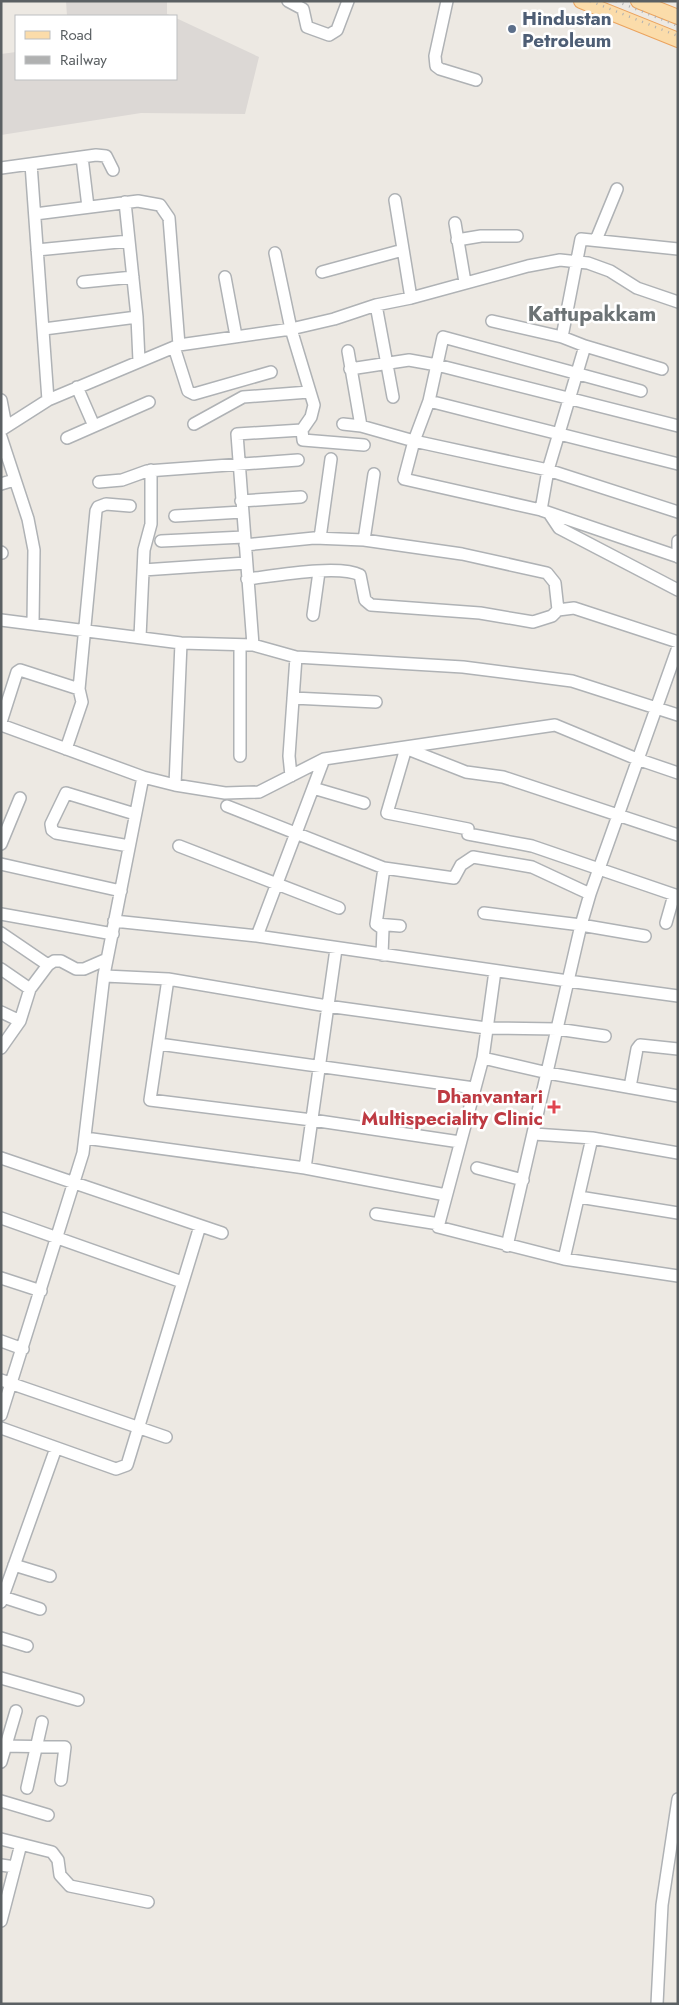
<svg xmlns="http://www.w3.org/2000/svg" width="679" height="2005" font-family="Jost,sans-serif">
  <style>
    .industrial { fill: #dcd8d5 }
    .lines { fill: none; stroke-linecap: round; stroke-linejoin: round }
    .minor-casing { stroke: #afb2b5; stroke-width: 14 }
    .major-casing { stroke: #eba35e; stroke-width: 16 }
    .minor { stroke: #fff; stroke-width: 11 }
    .major { stroke: #fbdcaa; stroke-width: 14 }
    .rail { stroke: #b0b1b1; stroke-width: 2.5; stroke-dasharray: 1 6; stroke-linecap: butt }
    .service-dot { fill: #5c6f8a; stroke: #fff; stroke-width: 2 }
    .health-dot { fill: #e0444e; stroke: #fff; stroke-width: 2 }
    .labels { text-anchor: middle; stroke-width: 5; stroke-linejoin: round; paint-order: stroke }
    .service-label { font-size: 19px; font-weight: bold; fill: #4e5e75; stroke: #fff; text-anchor: start }
    .health-label { font-size: 19px; font-weight: bold; fill: #be3a42; stroke: #fff; text-anchor: end }
    .quarter-label { font-size: 21px; font-weight: bold; fill: #6c7375; stroke: #fff }
  </style>
  <rect width="100%" height="100%" fill="#ede9e3"/>
  <path class="industrial" d="M66,1H167V14L172,16H67Z
    M176,18L259,57L245,114L141,113L1,135V54L16,52V79H176Z"/>
  <g class="lines">
    <g class="minor-casing">
      <path id="minor" d="M288,1L303,9L307,27L329,35L337,30L348,1
        M447,1L435,56L436,66L440,69L476,80
        M82,157L88,207
        M31,164L48,400
        M1,168L96,155L106,156L113,170
        M395,200L411,298
        M125,202L137,317L139,361
        M35,214L138,201L160,205L169,218L179,345
        M455,223L465,282
        M457,240L481,236H517
        M596,240L617,189
        M37,250L129,241
        M275,253L291,329L314,405L311,417L302,430
        M322,272L403,250
        M225,277L236,336
        M83,282L133,277
        M376,305L393,397
        M492,321L562,337L585,346L662,369
        M44,329L137,317
        M562,337L581,239L678,249
        M174,347L188,391L194,394L271,372
        M348,351L361,426
        M350,369L409,360L437,365L678,426
        M77,387L94,426
        M641,391L443,337L429,401L414,441L404,479L541,510L676,556
        M1,400L6,426
        M429,401L678,464
        M194,424L243,397L309,392
        M343,424L361,426L414,441L548,470L678,512
        M1,430L48,400L179,345L291,329L334,319L376,305L411,298L528,266L560,260L588,263L610,271L637,288L678,302
        M1,437L28,519L34,550L33,623
        M67,438L149,402
        M99,482L122,480L147,471L298,460
        M1,484L14,480
        M241,501L301,497
        M541,510L548,470L585,346
        M549,513L559,528L678,590
        M175,516L242,512
        M320,538L331,459
        M364,540L374,474
        M161,541L244,537
        M678,541V557
        M245,545L314,538L364,540L462,554L547,573L555,583L558,610
        M1,552L2,553
        M143,570L246,563
        M247,579C273,576 339,564 360,575L365,600L371,605L480,613L533,622L552,616L558,610L574,608L678,642
        M313,615L319,572
        M1,620L181,643L253,645L296,657L463,667L572,681L678,715
        M140,637L144,550L151,524V470
        M253,645L237,434L302,430L303,440L364,445
        M79,689L96,511L98,507L106,504L130,506
        M293,698L376,702
        M1,722L17,672L20,670L79,689L82,702L66,749
        M1,725L143,777L175,785L225,793L259,792L324,759L555,725L637,759L678,773
        M405,748L466,772L503,777L678,835
        M406,748L387,813L468,829V834L532,846L678,896
        M240,756V645
        M291,776L289,756L296,657
        M175,785L181,643
        M313,788L364,803
        M227,806L384,868L454,878L461,865L473,857L532,867L590,894L678,647
        M1,844L20,798
        M129,846L56,833L52,830L51,824L66,793L135,814
        M179,846L339,908
        M1,864L121,891
        M590,894L581,925L645,936
        M1,914L113,934
        M114,921L257,936L568,981L581,925L484,913
        M666,923L674,895
        M376,924L400,926
        M1,933L48,965
        M257,936L324,759
        M336,949L305,1168L446,1195
        M382,955L383,929L376,924L384,868
        M1,969L30,989
        M495,971L483,1058L438,1227L564,1259L678,1276
        M105,976L168,979L327,1006L486,1028L557,1029L605,1036
        M168,979L150,1100L312,1120L460,1142
        M1,1012L20,1021
        M159,1044L474,1088
        M1,1048L20,1021L30,989L48,965L54,961H61L76,969H84L107,959
        M483,1058L548,1073L678,1096
        M630,1087L637,1049L640,1045L678,1049
        M534,1134L592,1138L678,1153
        M85,1138L305,1168
        M1,1158L222,1233
        M477,1168L523,1180
        M579,1197L678,1213
        M376,1214L439,1224
        M1,1218L182,1282
        M507,1246L568,981L678,996
        M564,1259L592,1138
        M1,1278L41,1291
        M1,1341L23,1349
        M1,1380L166,1437
        M1,1415L83,1153L104,975L143,777
        M1,1428L116,1469L127,1465L200,1226
        M14,1565L50,1576
        M3,1597L40,1609
        M1,1602L56,1448
        M1,1638L27,1646
        M1,1678L78,1700
        M1,1746L65,1747L61,1780
        M1,1762L16,1711
        M27,1788L42,1722
        M1,1801L48,1815
        M1,1839L52,1852L58,1860L60,1875L70,1886L148,1902
        M1,1865L15,1867
        M1,1921L21,1844
        M657,2004L662,1905L678,1799"/>
    </g>
    <g class="major-casing">
      <path id="major" d="M581,1L678,40
        M638,1L678,17"/>
    </g>
    <use href="#minor" class="minor"/>
    <use href="#major" class="major"/>
    <path class="rail" d="M590,1L678,36
      M616,1L678,26"/>
  </g>
  <circle class="service-dot" cx="512" cy="29" r="5"/>
  <path class="health-dot" d="M551.5 1099.5h5v5h5v5h-5v5h-5v-5h-5v-5h5z"/>
  <g class="labels">
    <g class="service-label">
      <text x="522" y="25">Hindustan<tspan x="522" dy="22">Petroleum</tspan></text>
    </g>
    <g class="health-label">
      <text x="543" y="1103">Dhanvantari<tspan x="543" dy="22">Multispeciality Clinic</tspan></text>
    </g>
    <g class="quarter-label">
      <text x="592" y="321">Kattupakkam</text>
    </g>
  </g>
  <rect width="679" height="2005" fill="none" stroke="#5b6063" stroke-width="5"/>
  <rect x="15" y="15" width="162" height="65" fill="#ffffff" stroke="#bdbfc1"/>
  <rect x="25" y="31" width="25" height="8" fill="#fbdcaa" stroke="#bdbfc1"/>
  <text x="60" y="40" font-size="15" fill="#5b6063">Road</text>
  <rect x="25" y="56" width="25" height="8" fill="#b0b1b1" stroke="#bdbfc1"/>
  <text x="60" y="65" font-size="15" fill="#5b6063">Railway</text>
</svg>
